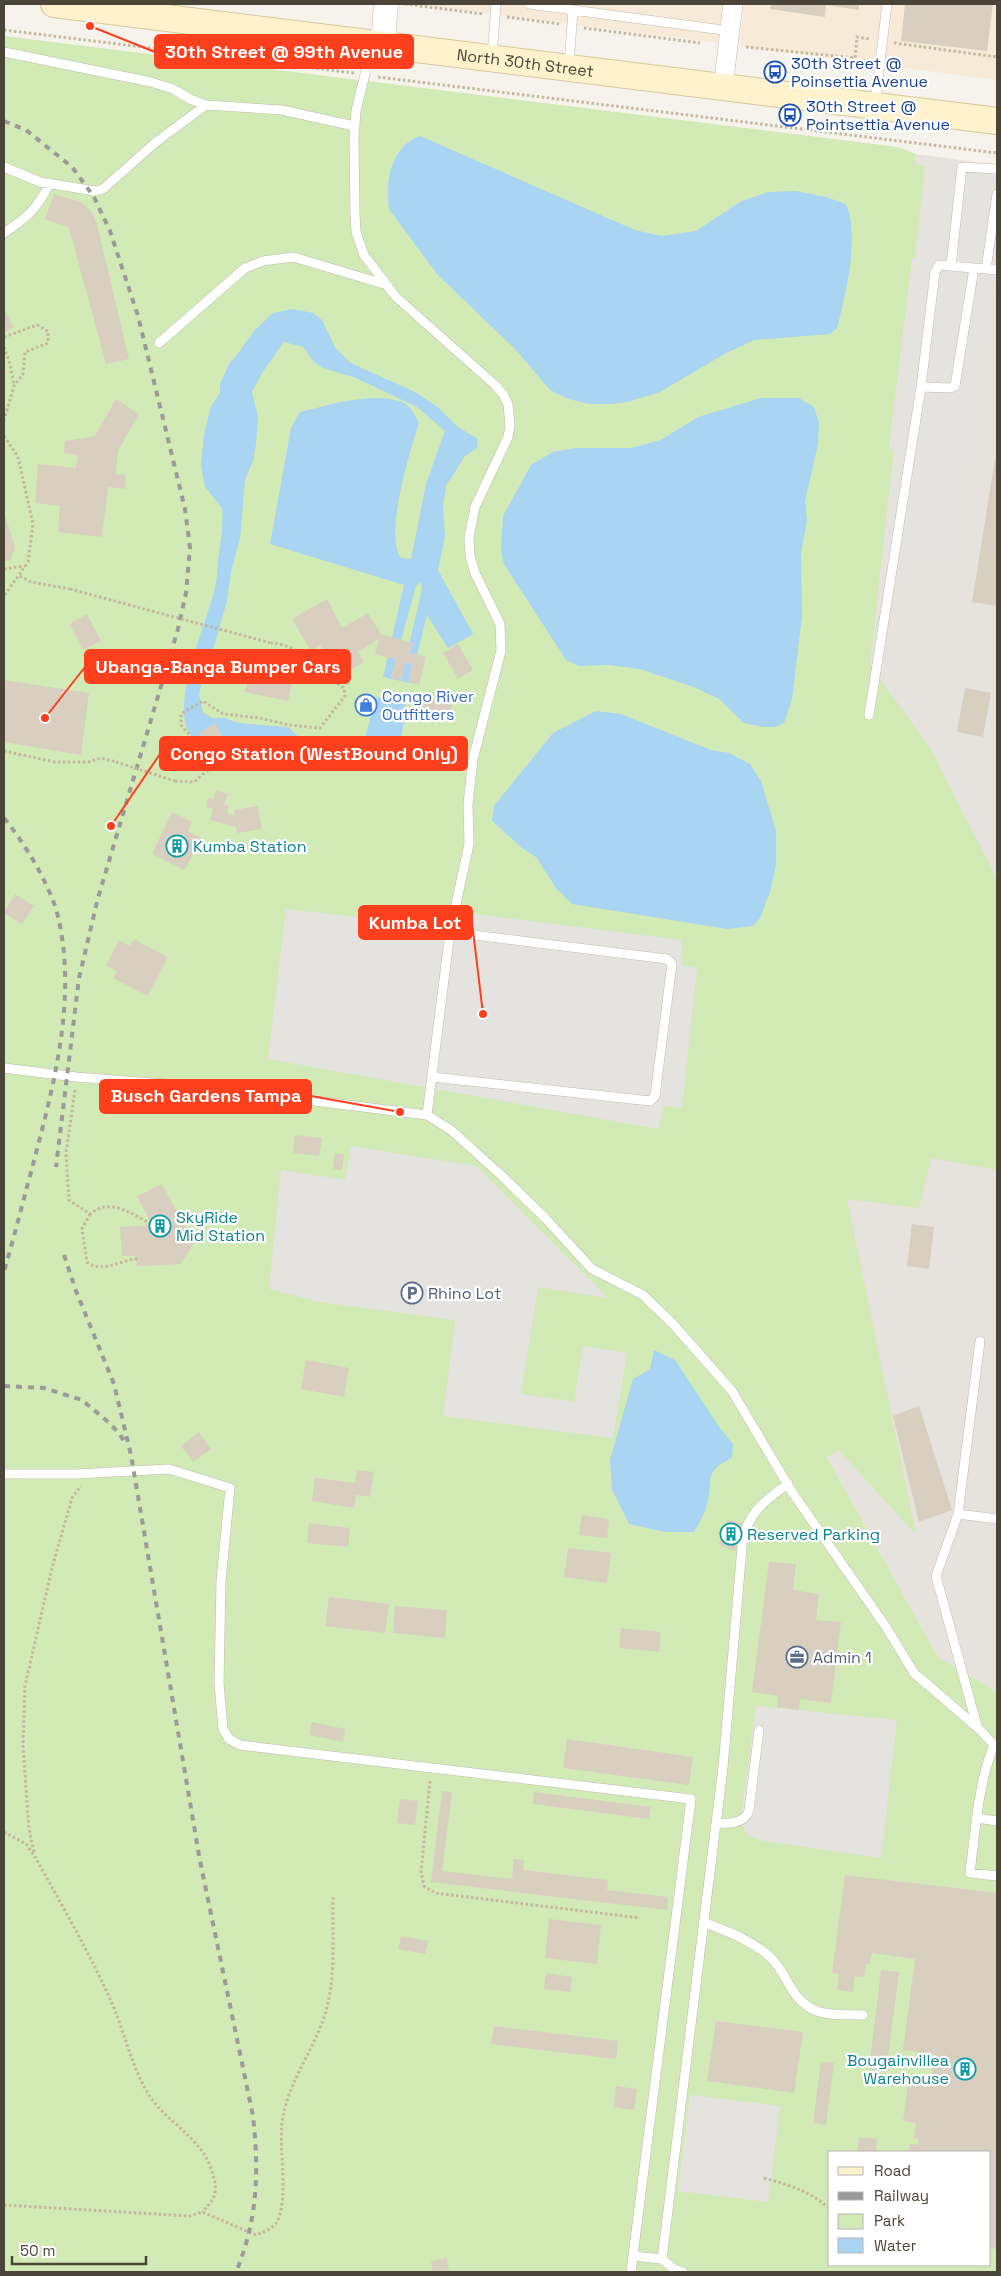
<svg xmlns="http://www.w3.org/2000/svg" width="1001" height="2276" font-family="'Space Grotesk',sans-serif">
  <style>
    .commercial { fill: #f7ead8 }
    .industrial { fill: #e6e2dd }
    .green { fill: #d2eab5; fill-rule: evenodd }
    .parking { fill: #e5e3e0 }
    .water { fill: #a9d4f2; fill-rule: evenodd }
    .building { fill: #d8cfc1 }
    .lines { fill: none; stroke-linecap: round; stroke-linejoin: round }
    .service-casing { stroke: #c2bbae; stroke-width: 10 }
    .minor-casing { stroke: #c2bbae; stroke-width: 20 }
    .tertiary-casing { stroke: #c2bbae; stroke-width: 25 }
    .secondary-casing { stroke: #d6c79b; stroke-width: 28 }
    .path { stroke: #c4b79f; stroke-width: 3; stroke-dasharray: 2.5 2.5; stroke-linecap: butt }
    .service { stroke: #fff; stroke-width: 9 }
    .minor { stroke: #fff; stroke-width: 19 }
    .tertiary { stroke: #fff; stroke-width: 24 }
    .secondary { stroke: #fff3cd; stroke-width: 26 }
    .rail { stroke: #9a9a9a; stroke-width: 4; stroke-dasharray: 6 6; stroke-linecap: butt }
    .path-bridge { stroke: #c4b79f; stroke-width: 3; stroke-dasharray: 2.5 2.5; stroke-linecap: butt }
    .labels { text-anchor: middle; stroke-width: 4.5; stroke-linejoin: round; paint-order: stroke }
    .street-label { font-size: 16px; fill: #4b4439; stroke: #fff }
    .transit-label { font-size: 16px; fill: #164399; stroke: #fff; text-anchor: start }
    .shop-label { font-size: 16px; fill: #366cbe; stroke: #fff; text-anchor: start }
    .culture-label { font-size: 16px; fill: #0d838f; stroke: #fff; text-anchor: start }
    .service-label { font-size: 16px; fill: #4e5e75; stroke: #fff; text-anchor: start }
    .leader { fill: none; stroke: #fc3f1d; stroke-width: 2 }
    .callout-dot { fill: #fc3f1d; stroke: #fff; stroke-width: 2 }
    .callout { fill: #fc3f1d; stroke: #fc3f1d; stroke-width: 2 }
    .callout-label { font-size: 18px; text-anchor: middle; font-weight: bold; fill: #fff }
  </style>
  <rect width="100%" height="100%" fill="#f6f3ec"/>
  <path class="commercial" d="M413,4H723L718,43Z
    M744,4H997V80L739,46Z"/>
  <path class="industrial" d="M916,154L997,165V1692L938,1657L769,1352L857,619Z"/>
  <path class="green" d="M4,36L898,147L916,154L915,164L925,166L870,665L930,748L997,879V1170L931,1158L919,1208L847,1199L916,1535L839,1450L827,1457L938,1657L997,1692V2272H4ZM830,2152H990V2265H830Z"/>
  <path class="parking" d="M940,162L997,165V276H994L956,561L887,555L899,459L889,446L912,258H928Z
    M286,909L434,926L467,913L681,940L683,966L697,968L682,1108L664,1106L658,1129L268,1059Z
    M351,1146L477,1166L608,1298L538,1287L521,1394L574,1402L583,1346L627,1353L613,1438L443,1416L455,1320L319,1302L269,1289L281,1170L345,1180Z
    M756,1706L897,1720L881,1858L764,1841L751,1837L744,1831L742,1810Z
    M690,2095L780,2106L768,2202L678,2191Z"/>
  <path class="water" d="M420,136L635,230L661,236L696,231L740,202L768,192L796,191L826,197L846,204C860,235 846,294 837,328L830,334L755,340L726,353L660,392L627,402L611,404H589L569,399L550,390L516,350L437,274L389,209C385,181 391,146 420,136Z
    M293,309L313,313L322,320L336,349L351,363L415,392L439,408L458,427L478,439L477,448L465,456L446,486L443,507L445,536L438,570L473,634L448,648L427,615L410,683L383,677L404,585L270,544L291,428L300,412C329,405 373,391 402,402C411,406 415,415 419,423C410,451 384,534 401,558L411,559L426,484L445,431L417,407L356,378L323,368L314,362L303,347L284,342L262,373L252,392L258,417L256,444L253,461L245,480L240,538L231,572L227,601L213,650L207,662L199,694L203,712L212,718H226L234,722L248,724L288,727L302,740L334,744H360L365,738L376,697L406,703L399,755L390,763L382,766L367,763L281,764L244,760L203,737L194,738C165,718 207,621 214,592C217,582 217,571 218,561C220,543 224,526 222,508L205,487L201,465L204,435L211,406L220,393V384L230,362L236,356L255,330L273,313ZM421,582L422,589L401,680L391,677L416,586Z
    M761,398H799L814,407L819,423L818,444L805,501L807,521L801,553L802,616L792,699L784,723L775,727H763L744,723L719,699L694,687L640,669L608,665L579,666L566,660L504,564L501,550L503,516L531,465L553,452L576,448H631L661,440L698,417Z
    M596,711L621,714L711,750L729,753L750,764L761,781L776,831V865L770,892L760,918L753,926L727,929L572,904L556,888L537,858L521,847L492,821L494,806L553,733Z
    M654,1350L675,1360L720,1428L733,1444L732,1458C701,1473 715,1480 706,1507C704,1516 698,1524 694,1532H665L629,1524L612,1490L610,1460L633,1379L650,1369Z"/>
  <path class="building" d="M771,4H859V10L826,5L825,17L770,9Z
    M905,4H993L987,51L901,41Z
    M54,194L81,202L91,211L97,224L129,359L106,364L69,228L45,219Z
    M4,309L14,327L4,333Z
    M116,399L139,414L118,451L116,474L126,475L125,489L108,487L102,537L58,532L60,506L35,503L38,464L76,468L78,455L64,453L65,441L95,436Z
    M995,459H997V606L972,602Z
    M4,512L15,547L11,560L4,561Z
    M327,599L342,628L368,613L381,634L413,643L410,653L426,657L419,685L408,682L412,664L406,662L401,680L391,678L396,660L375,654L379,639L358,652L364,662L339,677L320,645L311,651L292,619Z
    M87,614L101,641L83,650L70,624Z
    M458,644L473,670L458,679L443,653Z
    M254,655L296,666L288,701L245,692Z
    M4,680L89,693L81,755L4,742Z
    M965,688L991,693L983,737L957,732Z
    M416,696L452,705L450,717L413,708Z
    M215,723L230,749L214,758L199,733Z
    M216,790L228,794L224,805L229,806L227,813L235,816L234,810L258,806L262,829L237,833L236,827L210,820L213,809L206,807L208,798L214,799Z
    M172,812L192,822L188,831L201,838L185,870L152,854Z
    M15,894L34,906L22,924L4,913Z
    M134,939L168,957L148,996L113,978L117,971L106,966L119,940L130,946Z
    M295,1135L322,1138L319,1156L293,1153Z
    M335,1153L344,1155L342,1170L333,1169Z
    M162,1184L188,1232L186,1236L196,1240L181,1264L137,1266L136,1256H122L120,1227L152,1225L137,1196Z
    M912,1224L934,1227L929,1269L907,1266Z
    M306,1360L349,1368L344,1397L301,1389Z
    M919,1406L952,1510L919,1522L893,1416Z
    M199,1432L211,1449L193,1462L181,1446Z
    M357,1470L374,1472L370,1497L356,1495L354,1508L312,1501L315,1478L355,1483Z
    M582,1515L609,1519L607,1538L579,1535Z
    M728,1520L742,1523L735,1551L719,1545Z
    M309,1523L350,1528L348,1547L307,1543Z
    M568,1548L611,1553L607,1583L564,1577Z
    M769,1562L796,1564L793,1590L819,1594L816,1620L841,1622L831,1703L800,1699L799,1710L777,1707L778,1696L752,1692Z
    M329,1597L389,1604L385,1633L325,1626Z
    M395,1606L447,1610L445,1638L393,1633Z
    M621,1628L661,1632L659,1652L619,1648Z
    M312,1722L345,1729L343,1742L309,1735Z
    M567,1739L693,1757L689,1785L563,1768Z
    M442,1791L452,1792L442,1871L512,1879L514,1859L524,1860L523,1870L608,1880L607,1890L668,1897L667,1910L431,1882Z
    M534,1792L651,1807L649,1819L533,1804Z
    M400,1799L418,1801L415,1825L397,1823Z
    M845,1875L997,1893V2249L990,2248V2152H908L910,2144L918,2145L919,2139L914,2138L916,2123L903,2121L908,2084L930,2087L935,2054L903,2050L915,1959L872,1953L870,1964L866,1963L864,1977L855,1976L853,1992L837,1990L839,1974L832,1973Z
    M549,1919L601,1925L597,1964L545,1958Z
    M401,1936L428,1941L425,1954L398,1949Z
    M881,1970L899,1972L886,2072L869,2070Z
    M546,1973L572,1977L570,1992L544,1989Z
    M716,2021L803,2032L794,2093L707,2081Z
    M494,2026L618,2041L616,2059L491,2044Z
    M821,2062L834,2063L826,2125L813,2123Z
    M616,2086L637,2089L634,2110L614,2107Z
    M859,2137L877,2139L876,2152H857Z
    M447,2258L449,2272H433L431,2261Z"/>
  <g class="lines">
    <g class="service-casing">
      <path id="service" d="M529,4L573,10
        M368,45L365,74L356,111L354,138L355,213L356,232L364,255L396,297L495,385L503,394L508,404L510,426L508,437L475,507L469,538L470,556L475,573L500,624L501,651L473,759L468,804L469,844L450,932L427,1115
        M4,52L151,82L173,89L190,99L206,105L282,110L354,126
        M492,56L496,4
        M569,65L573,10L730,31
        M875,103L887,4
        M4,167L40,182L95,191L103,189L156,142L206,105
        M4,233C29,216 36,210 50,183
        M951,266L962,167L997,169
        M986,269L997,194
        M159,343L245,268L263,261L293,257L384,284
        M921,387L950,388L955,386L974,268
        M869,715L921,387L935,272L939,265L997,270
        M4,1068L76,1077L203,1087L427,1115L451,1130L502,1176L546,1219L592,1269L643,1295L673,1324L732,1391L792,1492L886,1627L914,1673L977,1727L997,1748
        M432,1077L650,1101L655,1096L672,964L667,959L450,932
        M4,1474H76L169,1469L230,1488L221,1581L219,1683L223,1729L229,1739L240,1745L691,1799L633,2256L662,2259
        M958,1514L980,1341
        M977,1726L936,1576L958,1514L997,1519
        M994,1745C978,1783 975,1833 970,1873L997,1876
        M977,1818L997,1821
        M716,1823C728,1824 744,1824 749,1811L759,1730
        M703,1922C726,1931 749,1939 768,1955C779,1964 783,1975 790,1986C809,2019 830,2014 863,2015
        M631,2272L633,2256
        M683,2272L674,2269L662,2259L723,1767L743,1536C752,1509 766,1500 788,1484"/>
    </g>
    <g class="minor-casing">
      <path id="minor" d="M723,87L733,4"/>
    </g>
    <g class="tertiary-casing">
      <path id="tertiary" d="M383,44L386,4"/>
    </g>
    <g class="secondary-casing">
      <g id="secondary">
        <path id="s1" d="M54,4L997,121"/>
      </g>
    </g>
    <path class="path" d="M405,4L483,14
      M507,17L560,24
      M584,28L700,43
      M4,30L354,73
      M894,43L997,57
      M746,47L855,58L857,37L870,39
      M378,77L997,153
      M4,337L37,325L48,331V343L25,352L23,374L14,386L4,420
      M4,347L10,364L14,385
      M4,436L18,457L33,524L28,562L4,596
      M4,569L25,566
      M20,576L31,582L70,589
      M4,751L55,762H88L101,758L116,762
      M175,781L194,782L208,770L207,755L181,725V714L203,701L223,714L260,718L289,725L320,728L345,696L344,688C336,682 327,676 319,669C301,655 295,645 271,643
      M75,1090L66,1153L69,1200L90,1214C110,1197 133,1214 152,1225
      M90,1214L82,1229L87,1262C102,1274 119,1260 137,1259
      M430,1781L421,1872L424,1886L435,1893L640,1918
      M4,1832L26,1844L34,1855C60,1902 88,1950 110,1999C124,2029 130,2062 146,2090C162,2120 199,2135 211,2168C218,2190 218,2196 202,2212
      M34,1852L29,1829L23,1746L25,1686L52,1568L72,1498L81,1486
      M764,2178C789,2185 810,2191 830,2209
      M4,2205L190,2216L202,2212L256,2235C266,2231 276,2228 279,2217C288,2189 279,2153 282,2123C287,2081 317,2047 327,2007C336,1972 332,1933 333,1897"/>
    <use href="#service" class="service"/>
    <use href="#minor" class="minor"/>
    <use href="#tertiary" class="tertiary"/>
    <use href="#secondary" class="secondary"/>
    <path class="rail" d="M4,121L26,130L72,167L94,197L110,231L138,316L185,509L190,548L186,593L178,629L98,898L79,978L56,1167
      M4,818C24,842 53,889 59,921C77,1004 52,1092 31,1172C22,1205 14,1238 4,1271
      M64,1255L76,1291L114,1384L131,1455L200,1861L253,2116C259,2172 258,2219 236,2272
      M4,1386L44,1388L82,1400L107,1421L119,1433L126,1444"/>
    <path class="path-bridge" d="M70,589L271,643
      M116,762L175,781"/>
  </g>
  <defs>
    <g id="bus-ring" transform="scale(1.125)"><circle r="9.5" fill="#fff" stroke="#1a4fb4" stroke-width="1.5"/><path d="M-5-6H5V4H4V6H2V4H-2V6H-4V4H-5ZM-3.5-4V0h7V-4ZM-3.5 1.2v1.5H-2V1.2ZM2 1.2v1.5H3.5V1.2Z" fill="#1a4fb4"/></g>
    <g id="shop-ring" transform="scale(1.125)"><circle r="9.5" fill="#fff" stroke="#3f7fe0" stroke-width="1.5"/><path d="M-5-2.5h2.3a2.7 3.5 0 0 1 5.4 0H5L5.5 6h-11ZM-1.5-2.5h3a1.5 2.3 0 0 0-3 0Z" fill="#3f7fe0"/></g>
    <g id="building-ring" transform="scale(1.125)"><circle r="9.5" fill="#fff" stroke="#0f9aa8" stroke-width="1.5"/><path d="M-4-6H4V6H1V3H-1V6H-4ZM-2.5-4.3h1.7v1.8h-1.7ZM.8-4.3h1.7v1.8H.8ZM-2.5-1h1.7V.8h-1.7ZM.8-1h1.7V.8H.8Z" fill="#0f9aa8"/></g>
    <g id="parking-ring" transform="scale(1.125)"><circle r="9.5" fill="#fff" stroke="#5c6f8a" stroke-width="1.5"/><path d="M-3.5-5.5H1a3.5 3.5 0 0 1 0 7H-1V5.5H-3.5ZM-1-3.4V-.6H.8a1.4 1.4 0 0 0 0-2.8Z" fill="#5c6f8a"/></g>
    <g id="office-ring" transform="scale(1.125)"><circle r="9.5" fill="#fff" stroke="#5c6f8a" stroke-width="1.5"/><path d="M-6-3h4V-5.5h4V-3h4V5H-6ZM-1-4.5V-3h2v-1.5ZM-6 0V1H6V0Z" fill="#5c6f8a"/></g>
  </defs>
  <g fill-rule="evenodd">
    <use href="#bus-ring" x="775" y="72"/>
    <use href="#bus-ring" x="790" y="115"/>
    <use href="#shop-ring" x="366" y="705"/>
    <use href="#building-ring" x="177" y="846"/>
    <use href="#building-ring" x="160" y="1226"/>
    <use href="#parking-ring" x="412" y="1293"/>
    <use href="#building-ring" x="731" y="1534"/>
    <use href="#office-ring" x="797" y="1657"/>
    <use href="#building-ring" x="965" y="2069"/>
  </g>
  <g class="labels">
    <g class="street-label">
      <text dy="6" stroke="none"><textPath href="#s1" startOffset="475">North 30th Street</textPath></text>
    </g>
    <g class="transit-label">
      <text x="791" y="69">30th Street @<tspan x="791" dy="18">Poinsettia Avenue</tspan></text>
      <text x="806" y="112">30th Street @<tspan x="806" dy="18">Pointsettia Avenue</tspan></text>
    </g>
    <g class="shop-label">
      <text x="382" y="702">Congo River<tspan x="382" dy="18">Outfitters</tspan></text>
    </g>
    <g class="culture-label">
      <text x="193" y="852">Kumba Station</text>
      <text x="176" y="1223">SkyRide<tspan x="176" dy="18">Mid Station</tspan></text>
      <text x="747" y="1540">Reserved Parking</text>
      <text x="949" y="2066" text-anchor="end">Bougainvillea<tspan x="949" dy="18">Warehouse</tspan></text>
    </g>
    <g class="service-label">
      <text x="428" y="1299">Rhino Lot</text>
      <text x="813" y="1663">Admin 1</text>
    </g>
  </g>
  <path class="leader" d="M90 26L155 52M45 718L85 667M111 826L160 754M483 1014L472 922M400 1112L311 1096"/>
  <g class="callout-dot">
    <circle cx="90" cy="26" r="5"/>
    <circle cx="45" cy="718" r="5"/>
    <circle cx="111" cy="826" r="5"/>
    <circle cx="483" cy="1014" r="5"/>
    <circle cx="400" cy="1112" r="5"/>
  </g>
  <g class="callout">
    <rect x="155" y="35" width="258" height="33" rx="5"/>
    <rect x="85" y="650" width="265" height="33" rx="5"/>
    <rect x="160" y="737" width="307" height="33" rx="5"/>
    <rect x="359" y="906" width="113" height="33" rx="5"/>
    <rect x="100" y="1080" width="211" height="33" rx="5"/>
  </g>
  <g class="callout-label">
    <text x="284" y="58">30th Street @ 99th Avenue</text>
    <text x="218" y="673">Ubanga-Banga Bumper Cars</text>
    <text x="314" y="760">Congo Station (WestBound Only)</text>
    <text x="415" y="929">Kumba Lot</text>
    <text x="206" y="1102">Busch Gardens Tampa</text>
  </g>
  <rect width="1001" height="2276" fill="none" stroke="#4b4439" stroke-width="10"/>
  <rect x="828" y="2151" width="162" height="115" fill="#ffffff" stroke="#b7b4b0"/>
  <rect x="838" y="2167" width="25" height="8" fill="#fff3cd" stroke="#b7b4b0"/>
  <text x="874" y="2176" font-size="15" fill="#4b4439">Road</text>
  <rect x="838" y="2192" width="25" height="8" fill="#9a9a9a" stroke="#b7b4b0"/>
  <text x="874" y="2201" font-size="15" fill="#4b4439">Railway</text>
  <rect x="838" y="2214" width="25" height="15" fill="#d2eab5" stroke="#b7b4b0"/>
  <text x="874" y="2226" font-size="15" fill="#4b4439">Park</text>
  <rect x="838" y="2238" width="25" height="15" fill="#a9d4f2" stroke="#b7b4b0"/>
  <text x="874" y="2251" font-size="15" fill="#4b4439">Water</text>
  <path d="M12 2256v8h134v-8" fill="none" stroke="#4b4439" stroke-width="2.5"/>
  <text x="20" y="2256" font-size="15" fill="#4b4439" stroke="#ffffff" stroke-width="4" paint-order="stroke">50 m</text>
</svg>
